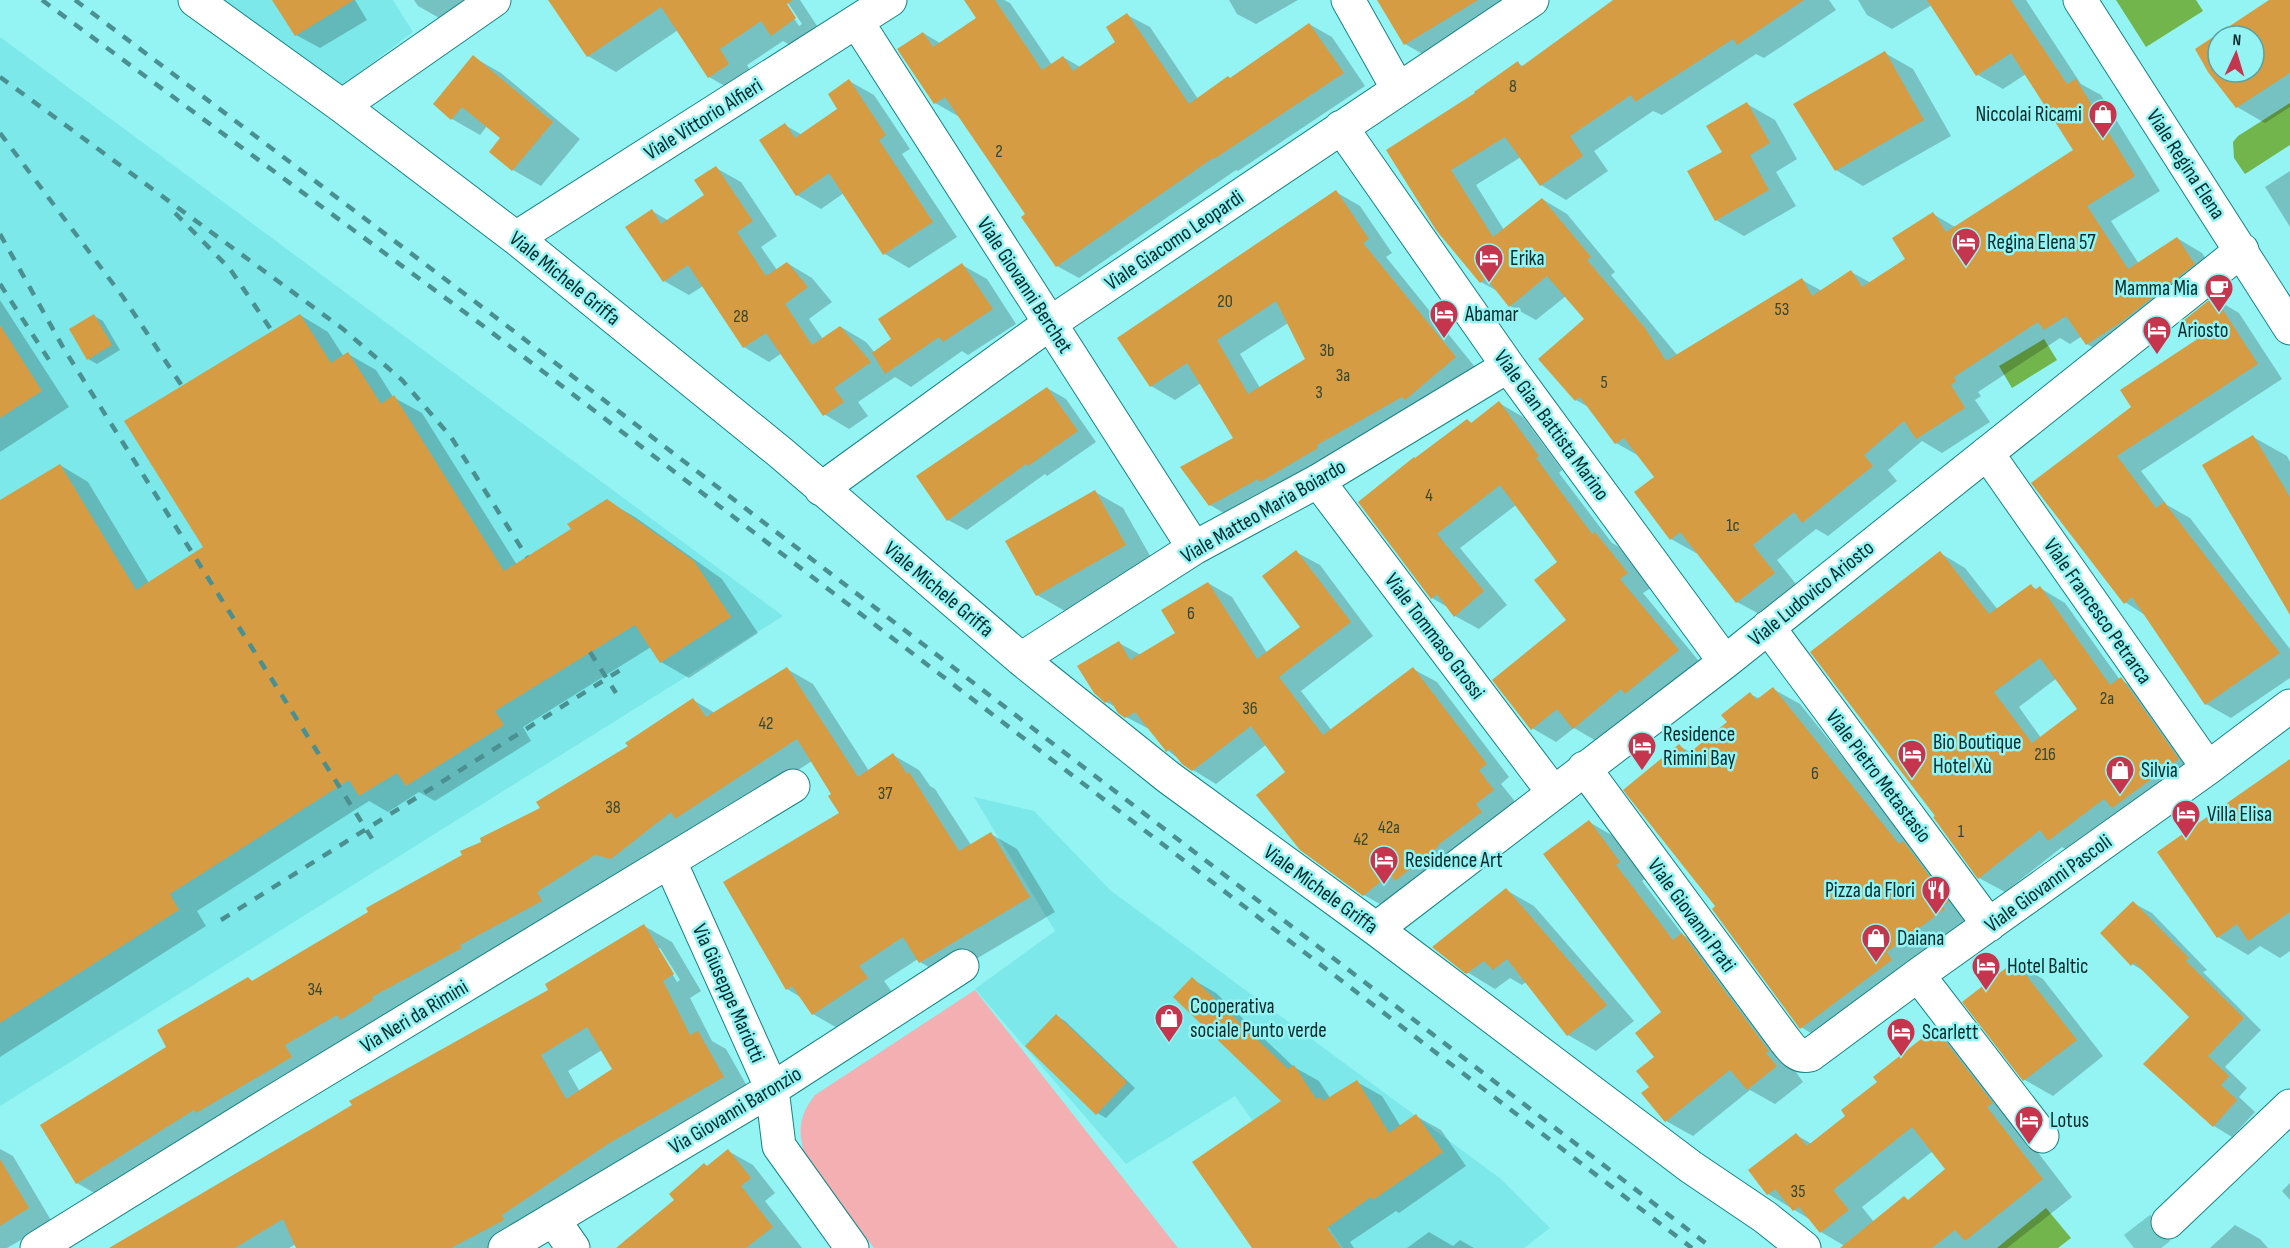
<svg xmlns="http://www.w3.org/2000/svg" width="2290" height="1248" font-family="'Sofia Sans Condensed',sans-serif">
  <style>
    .built { fill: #7ce8e9 }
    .green { fill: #f3afb2 }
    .water { fill: #72b54c }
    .shadow { fill: #0003; fill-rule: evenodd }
    .building { fill: #d59c43; fill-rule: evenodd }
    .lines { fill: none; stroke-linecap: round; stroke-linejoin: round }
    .minor-tunnel { stroke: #76cbcb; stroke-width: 33; stroke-dasharray: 33 16; stroke-linecap: butt }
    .minor-casing { stroke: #178485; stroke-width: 35 }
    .minor { stroke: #fff; stroke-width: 33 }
    .rail { stroke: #4b9090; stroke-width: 4.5; stroke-dasharray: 10 10; stroke-linecap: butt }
    .labels { text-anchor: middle; stroke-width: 5; stroke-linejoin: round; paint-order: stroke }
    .number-label { font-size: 18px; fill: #354631 }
    .poi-label { font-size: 21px; fill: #002a2b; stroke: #94f3f3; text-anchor: start }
    .street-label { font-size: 21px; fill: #002a2b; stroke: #94f3f3 }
  </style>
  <rect width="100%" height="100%" fill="#94f3f3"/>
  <path class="built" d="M218,0H393L413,32L340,87Z
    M0,37L783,616L0,1106Z
    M974,797L1034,811L1110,890L1501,1179L1550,1228L1524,1248H1343L1235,1096L1126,1164L975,989L1055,931Z"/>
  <path class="green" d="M975,990L1178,1248H874L805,1157C798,1131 798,1117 815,1095Z"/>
  <path class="water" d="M2116,0H2196L2203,11L2146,47Z
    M2290,103V145L2245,174L2234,158L2233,142L2238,136Z
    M2044,339L2057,360L2012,388L1999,366Z
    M2046,1208L2071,1238L2058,1248H1997Z"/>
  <path class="shadow" d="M274,0H355L367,20L320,48L296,35Z
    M414,0H469L441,19L418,6Z
    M555,0H782L799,26L802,24L786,0H800L823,35L800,51L783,41L747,65L756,80L737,93L709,77L678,30L616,72L588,56Z
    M973,0H1004L1010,3L1052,65L1063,57L1080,67L1118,42L1127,15L1150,27L1198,99L1231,79L1309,24L1332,37L1365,86L1238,171L1236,170L1079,278L1057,266L1028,215L959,115L958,116L935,103L899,50L923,33L940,43L978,18Z
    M1229,0H1298L1256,24L1237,14Z
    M1379,0H1539L1440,64L1405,44Z
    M1616,0H1829L1836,10L1764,58L1756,54L1662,115L1653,111L1594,151L1608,171L1566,200L1541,185L1521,157L1476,185L1504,230L1542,199L1567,214L1615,272L1611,275L1678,356L1802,280L1822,291L1851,272L1871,283L1907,259L1933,214L1955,227L2075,150L2026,74L2003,89L1978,75L1932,5L1892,29L1867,15L1858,0H2026L2081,84L2101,95L2160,191L2111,221L2139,264L2177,238L2202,253L2219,278L2113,359L2087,344L2082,336L2070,344L2060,338L1978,392L1981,396L1975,400L1990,422L1942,453L1922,441L1888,470L1897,481L1828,536L1816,529L1777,560L1799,588L1763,616L1737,602L1698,552L1696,553L1671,539L1656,477L1641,457L1616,443L1590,408L1576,400L1586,320L1566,296L1536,320L1510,306L1499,292L1481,282L1388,150L1477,93L1518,63L1524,67Z
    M2272,0L2290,1V107L2265,123L2237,107L2197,49ZM2218,36H2254V72H2218Z
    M1885,53L1913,69L1951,136L1863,186L1836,170Z
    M473,57L501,73L580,139L541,186L513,170L491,152L502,138L487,126L480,135L452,119L435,104Z
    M849,81L874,95L910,149L902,154L957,237L909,268L885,254L844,193L821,209L797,195L785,125L802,135L839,110Z
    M1747,104L1775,120L1797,159L1776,172L1796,206L1744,236L1716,220L1724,152Z
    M716,168L741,182L777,236L761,247L777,270L787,263L812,278L832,302L809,319L823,339L841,327L866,342L875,353L893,339L962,265L987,279L1016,324L968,355L962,351L911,387L895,377L858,402L868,416L849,429L824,414L782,353L769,362L744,347L703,286L689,295L664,281L652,211L669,221L706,196Z
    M2290,171V227L2265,187Z
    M1336,192L1360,206L1392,253L1386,257L1479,372L1234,519L1210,505L1235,439L1201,383L1175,400L1151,386ZM1288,323L1307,360L1260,388L1240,354Z
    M2214,298L2239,313L2282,379L2141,471L2167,505L2190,518L2290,649V678L2231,718L2206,704L2145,615L2125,602L2033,483L2133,407L2198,341Z
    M0,300L69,407L0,452Z
    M300,315L328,332L344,357L348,354L376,370L393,397L422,413L517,565L573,530L607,501L635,517L722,579L758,633L689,678L661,662L651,647L523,727L531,741L435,801L419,792L388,812L369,801L197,911L206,926L0,1057V502L60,465L88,482L149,583L205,547Z
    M94,316L103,321L120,350L97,364L88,359Z
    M1047,388L1066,399L1096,442L1047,476L1045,474L967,530L948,520Z
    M1499,403L1523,417L1562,470L1559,473L1612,543L1619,547L1651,588L1643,593L1702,665L1650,707L1644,703L1598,742L1574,728L1556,742L1532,728L1568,620L1559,562L1516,505L1460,548L1507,605L1479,629L1455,616L1449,608L1432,598L1360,503L1467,420L1473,424Z
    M2253,437L2287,456L2290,462V612Z
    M1095,492L1123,508L1153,561L1065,611L1037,595Z
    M1296,552L1320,565L1373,636L1301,691L1332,731L1413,669L1437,682L1509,777L1501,784L1517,804L1387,908L1364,895L1288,772L1267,744L1216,784L1193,770L1166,749L1151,730L1126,717L1116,707L1106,702L1119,643L1141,655L1177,633L1208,583L1232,597L1267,653L1302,627Z
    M1940,553L1965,568L1998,610L2031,586L2038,590L2040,588L2065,603L2120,680L2146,693L2203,774L2074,854L2062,847L2005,892L1979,878L1937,816ZM2057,678L2079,709L2041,738L2019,707Z
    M787,669L813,684L869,771L893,755L919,770L930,786L935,789L971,845L991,834L1017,849L1055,912L946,977L920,962L918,959L884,981L893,993L839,1029L813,1014L802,998L787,989L725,882L842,814L833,795L812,761L638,873L622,870L103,1198L77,1183L169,1048L248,979L254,982L542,809L693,700L715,713Z
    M1773,689L1800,704L1917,850L1975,918L1827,1043L1801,1027L1717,907L1679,746L1692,753L1729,722L1750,694L1760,699Z
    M2290,771V951L2280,958L2260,946L2248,955L2218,937Z
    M1589,822L1615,837L1646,878L1642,881L1683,935L1709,950L1803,1082L1775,1104L1750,1090L1693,1136L1666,1121L1651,1087L1664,1012Z
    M1506,890L1534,906L1634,1021L1596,1051L1568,1035L1526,982L1522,985L1510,978L1495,989L1467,972Z
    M2133,903L2152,913L2207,970L2203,972L2261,1030L2225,1067L2247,1088L2239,1097L2255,1112L2232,1137L2214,1126L2191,1017L2147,973L2132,964Z
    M644,926L672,942L701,991L690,998L712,1041L726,1049L751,1093L509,1248H298L296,1244L289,1248H112L550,990ZM657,948H660L680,980L677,982ZM602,1050L614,1070L580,1092L568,1071Z
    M2015,963L2043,979L2103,1056L2053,1096L2025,1080L1964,1002Z
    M1192,979L1216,993L1294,1067L1319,1081L1330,1098L1357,1082L1382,1096L1401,1127L1416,1116L1441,1130L1466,1166L1399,1213L1396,1211L1350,1242L1354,1248H1254L1283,1101Z
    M1056,1016L1065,1021L1135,1088L1106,1118L1097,1113Z
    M1935,1029L1965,1047L2016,1124L2072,1197L2007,1248H1848L1821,1232L1811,1220L1768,1194L1796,1135L1812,1144L1847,1116ZM1933,1151L1947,1169L1909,1201L1905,1198L1874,1222L1862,1207Z
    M0,1149L13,1156L52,1222L7,1248H0Z
    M728,1151L753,1165L775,1193L765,1201L802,1248H636L676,1200L708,1167Z
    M2290,1183V1200L2282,1191Z
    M2235,1225L2260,1239L2268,1248H2210Z
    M1429,1232L1453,1246L1460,1240L1474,1248H1407Z"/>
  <path class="building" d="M272,0H354L295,36Z
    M548,0H793L787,4L796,18L771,36L761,21L720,49L729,64L708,78L661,7L587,57Z
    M964,0H995L1042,70L1063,56L1073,71L1115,42L1106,27L1127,13L1189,104L1228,76L1230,78L1309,23L1344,73L1214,159L1213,158L1056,267L1021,217L1025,214L945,97L934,104L897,49L923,32L933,47L976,18Z
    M1377,0H1478L1404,45Z
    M1613,0H1804L1737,45L1733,39L1635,102L1631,95L1570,136L1583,156L1540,186L1505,137L1451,170L1493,237L1542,198L1591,257L1587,260L1645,328L1666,361L1802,278L1812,296L1851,270L1862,287L1905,259L1892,238L1933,212L1946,232L2073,150L2011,53L1976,76L1927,0H2011L2067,84L2076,79L2135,176L2087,206L2128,269L2177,237L2195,264L2120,323L2086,345L2066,316L2044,330L2038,322L1954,377L1956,381L1951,385L1965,408L1916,439L1904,421L1864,455L1873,466L1802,523L1794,512L1753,545L1775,573L1736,603L1680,532L1670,540L1634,492L1654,477L1624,438L1615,444L1580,397L1575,401L1538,359L1584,319L1547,276L1509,307L1486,278L1480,283L1436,230L1386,150L1475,93L1474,92L1518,61L1521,67Z
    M2269,0H2290V73L2236,108L2208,72L2195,49ZM2218,36H2254V72H2218Z
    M1885,51L1924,120L1835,171L1793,104Z
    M473,55L553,122L512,171L489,152L500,138L462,107L451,120L433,104Z
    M849,79L886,135L879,140L933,222L883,255L829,173L796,196L759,140L785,123L795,138L837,109L828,94Z
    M1747,102L1770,143L1750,155L1769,190L1715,221L1687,171L1722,152L1706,126Z
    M716,166L753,221L737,232L766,276L787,262L808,287L785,304L812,345L840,326L871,362L834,388L844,402L823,416L766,333L743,348L688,265L663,282L625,227L652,209L661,224L704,195L694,180Z
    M1336,190L1369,239L1363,243L1456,357L1405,400L1402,397L1317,445L1318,448L1260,482L1258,479L1209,506L1180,467L1233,438L1187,363L1150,387L1117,338ZM1276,301L1305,359L1248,394L1217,340Z
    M962,263L993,309L943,342L939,337L885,374L872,353L891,339L878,319Z
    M2214,296L2258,364L2117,456L2156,508L2164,502L2280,653L2205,705L2132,597L2124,604L2031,483L2131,407L2120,390L2196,340L2183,321Z
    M94,314L112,345L87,360L69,329Z
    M300,314L331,363L348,352L381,404L394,395L504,571L571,529L567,524L607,499L694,561L731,617L660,663L635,625L495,711L504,725L406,786L397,773L359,796L349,780L170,894L179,910L0,1023V500L60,464L136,590L203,547L124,421Z
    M0,325L42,391L0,418Z
    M1047,387L1078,431L1028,466L1026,464L947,521L916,476Z
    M1499,401L1539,456L1536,458L1592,534L1595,532L1628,573L1620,579L1679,650L1625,694L1621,689L1573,729L1557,709L1531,730L1492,680L1566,620L1534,580L1557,562L1500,485L1437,534L1484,591L1454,617L1437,594L1431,599L1358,502L1414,457L1415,458L1467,419L1471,423Z
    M2253,435L2290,497V615L2202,465Z
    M1095,490L1126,545L1036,596L1005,541Z
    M1296,550L1351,622L1279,677L1323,735L1413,667L1487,764L1479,770L1494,790L1476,804L1482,812L1438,845L1439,846L1395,881L1390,874L1363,896L1300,850L1256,795L1285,772L1251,726L1192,771L1182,764L1170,749L1166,752L1165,750L1135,712L1125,718L1118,713L1110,700L1105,703L1094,693L1077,666L1119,641L1130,660L1175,633L1161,610L1208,582L1257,659L1300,627L1262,576Z
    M1940,551L1989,614L2031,584L2035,590L2040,586L2110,685L2121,677L2179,759L2112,808L2104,799L2048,841L2040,830L1978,879L1933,817L1935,816L1810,652ZM2040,658L2077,709L2032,743L1994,692Z
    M787,667L858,777L893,753L907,774L909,772L959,851L991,832L1030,897L919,963L903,937L859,966L868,978L812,1015L792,986L786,990L723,882L839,813L828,796L831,794L797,739L675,819L671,812L611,859L595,855L537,892L542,901L460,945L462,948L372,997L373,1000L340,1020L337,1015L285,1045L292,1057L196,1113L194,1110L76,1184L40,1125L166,1047L157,1030L248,977L252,981L368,912L366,908L462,855L460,851L481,842L480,838L540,808L536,802L628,746L625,743L693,698L706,717Z
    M1773,687L1899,844L1903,841L1949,902L1943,906L1945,909L1887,952L1892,960L1800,1029L1712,909L1715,906L1623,790L1679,744L1688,754L1727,722L1721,715L1750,692L1756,700Z
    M2290,759V912L2248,941L2237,924L2217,938L2157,852Z
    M1589,820L1620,862L1616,865L1673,940L1682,933L1769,1051L1766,1053L1777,1066L1747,1090L1730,1070L1665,1122L1641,1093L1649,1087L1636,1071L1654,1057L1635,1033L1661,1012L1543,854Z
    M1506,888L1607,1005L1567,1036L1507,959L1493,970L1484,961L1466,974L1432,947Z
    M2133,901L2189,958L2186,961L2244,1018L2208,1056L2229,1076L2221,1085L2237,1100L2213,1127L2143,1064L2189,1017L2134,962L2131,966L2100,933Z
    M644,924L674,974L663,981L690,1035L698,1031L724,1077L608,1144L502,1215L504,1220L451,1248H296L283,1219L235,1248H109L352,1105L349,1101L548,990L545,984ZM587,1027L612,1069L566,1099L541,1055Z
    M2015,961L2077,1040L2023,1081L1962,1002Z
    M1192,977L1288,1069L1294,1065L1316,1099L1320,1097L1323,1101L1357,1080L1389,1133L1416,1114L1443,1152L1373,1200L1371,1197L1327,1228L1341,1248H1252L1192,1162L1281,1101L1173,997Z
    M1056,1014L1127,1082L1096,1115L1025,1046Z
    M1935,1028L1993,1103L1987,1107L2043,1179L1965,1241L1955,1230L1932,1248H1840L1904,1196L1908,1200L1945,1169L1912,1127L1833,1190L1849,1210L1820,1233L1799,1207L1793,1211L1775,1189L1767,1195L1748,1170L1796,1133L1807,1146L1845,1116L1841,1110L1877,1082L1873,1077Z
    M728,1149L751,1178L741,1186L773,1227L746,1248H616L674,1200L669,1194L704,1163L707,1166Z
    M0,1159L29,1208L0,1226Z"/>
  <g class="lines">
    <path class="minor-tunnel" d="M2134,1248L2168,1222"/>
    <g class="minor-casing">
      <path id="minor" d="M195,0L342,106L516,238L781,453L1021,659L1168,777L1376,929L1691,1167L1765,1217L1804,1248
        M1348,0L1398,89
        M2080,0L2290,328
        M857,22L1194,548
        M342,106L494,0
        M1341,127L1508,366L1725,662
        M516,238L890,0
        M1987,453L2208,768
        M1318,481L1553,792
        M821,489L1049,324L1532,0
        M1768,627L1989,925
        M1021,659L1194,548L1318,481L1508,366
        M1584,768L1784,1039C1791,1048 1797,1058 1810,1055L1918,975L2208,768L2290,706
        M670,862L772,1089L779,1146L852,1248
        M1376,929L1725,662L2242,250
        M1918,975L2042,1136
        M553,1219L573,1248
        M2168,1222L2290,1106
        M37,1248L274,1101L793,786
        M505,1248L772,1089L962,966"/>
    </g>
    <use href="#minor" class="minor"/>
    <path class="rail" d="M42,0L482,325L1692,1248
      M75,0L494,316L1712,1248
      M0,77L343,329L402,380L451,437L527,557
      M0,133L123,297L182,386
      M175,213L230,269L272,331
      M0,234L64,349L376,845
      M0,284L49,360
      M590,652L616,693
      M221,920L622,669"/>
  </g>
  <defs>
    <g id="shop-pin" transform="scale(1.5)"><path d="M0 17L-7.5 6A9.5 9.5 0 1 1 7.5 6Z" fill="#c5354e" stroke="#94f3f3"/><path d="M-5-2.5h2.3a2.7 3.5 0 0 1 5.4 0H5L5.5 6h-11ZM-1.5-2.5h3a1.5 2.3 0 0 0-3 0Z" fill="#fff"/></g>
    <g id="hotel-pin" transform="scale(1.5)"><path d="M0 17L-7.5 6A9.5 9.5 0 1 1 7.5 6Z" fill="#c5354e" stroke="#94f3f3"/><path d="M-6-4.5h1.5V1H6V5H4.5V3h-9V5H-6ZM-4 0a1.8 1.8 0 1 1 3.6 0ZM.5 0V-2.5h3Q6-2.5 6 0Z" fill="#fff"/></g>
    <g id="cafe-pin" transform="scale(1.5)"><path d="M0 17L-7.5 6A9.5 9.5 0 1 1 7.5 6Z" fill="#c5354e" stroke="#94f3f3"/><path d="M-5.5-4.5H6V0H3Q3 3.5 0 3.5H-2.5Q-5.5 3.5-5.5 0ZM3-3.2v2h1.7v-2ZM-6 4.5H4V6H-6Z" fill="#fff"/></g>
    <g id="restaurant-pin" transform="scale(1.5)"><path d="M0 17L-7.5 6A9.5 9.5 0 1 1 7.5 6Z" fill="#c5354e" stroke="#94f3f3"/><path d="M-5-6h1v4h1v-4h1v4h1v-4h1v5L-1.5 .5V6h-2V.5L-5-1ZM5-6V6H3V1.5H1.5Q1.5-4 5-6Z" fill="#fff"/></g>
  </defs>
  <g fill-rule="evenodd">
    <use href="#shop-pin" x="2103" y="114"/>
    <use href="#hotel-pin" x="1966" y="242"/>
    <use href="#hotel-pin" x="1489" y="258"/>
    <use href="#cafe-pin" x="2219" y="288"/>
    <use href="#hotel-pin" x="1444" y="314"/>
    <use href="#hotel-pin" x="2157" y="330"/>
    <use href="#hotel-pin" x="1642" y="746"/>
    <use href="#hotel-pin" x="1912" y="754"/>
    <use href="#shop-pin" x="2120" y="770"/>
    <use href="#hotel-pin" x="2186" y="814"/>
    <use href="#hotel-pin" x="1384" y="860"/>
    <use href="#restaurant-pin" x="1936" y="890"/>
    <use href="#shop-pin" x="1876" y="938"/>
    <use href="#hotel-pin" x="1986" y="966"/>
    <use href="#shop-pin" x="1169" y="1018"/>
    <use href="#hotel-pin" x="1901" y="1032"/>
    <use href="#hotel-pin" x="2029" y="1120"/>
  </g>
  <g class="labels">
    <g class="number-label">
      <text x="1513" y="92">8</text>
      <text x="999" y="157">2</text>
      <text x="1225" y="307">20</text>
      <text x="1782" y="315">53</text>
      <text x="741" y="322">28</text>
      <text x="1327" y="356">3b</text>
      <text x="1343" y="381">3a</text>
      <text x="1604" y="388">5</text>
      <text x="1319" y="398">3</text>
      <text x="1429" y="501">4</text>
      <text x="1733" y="531">1c</text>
      <text x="1191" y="619">6</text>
      <text x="2107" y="704">2a</text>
      <text x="1250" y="714">36</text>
      <text x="766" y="729">42</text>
      <text x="2045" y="760">216</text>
      <text x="1815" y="779">6</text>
      <text x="885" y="799">37</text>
      <text x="613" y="813">38</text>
      <text x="1389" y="833">42a</text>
      <text x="1961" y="837">1</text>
      <text x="1361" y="845">42</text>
      <text x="315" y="995">34</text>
      <text x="1798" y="1197">35</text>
    </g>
    <g class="poi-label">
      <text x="2082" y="121" text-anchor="end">Niccolai Ricami</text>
      <text x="1987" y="249">Regina Elena 57</text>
      <text x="1510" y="265">Erika</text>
      <text x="2198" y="295" text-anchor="end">Mamma Mia</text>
      <text x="1465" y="321">Abamar</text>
      <text x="2178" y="337">Ariosto</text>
      <text x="1663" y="741">Residence<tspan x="1663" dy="24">Rimini Bay</tspan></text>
      <text x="1933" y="749">Bio Boutique<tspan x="1933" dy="24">Hotel Xù</tspan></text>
      <text x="2141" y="777">Silvia</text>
      <text x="2207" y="821">Villa Elisa</text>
      <text x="1405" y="867">Residence Art</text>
      <text x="1915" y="897" text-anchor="end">Pizza da Flori</text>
      <text x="1897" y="945">Daiana</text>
      <text x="2007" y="973">Hotel Baltic</text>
      <text x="1190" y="1013">Cooperativa<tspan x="1190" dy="24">sociale Punto verde</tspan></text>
      <text x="1922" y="1039">Scarlett</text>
      <text x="2050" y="1127">Lotus</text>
    </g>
    <g class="street-label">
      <text transform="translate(703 119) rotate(-32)" y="7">Viale Vittorio Alfieri</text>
      <text transform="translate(2186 164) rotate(57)" y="7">Viale Regina Elena</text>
      <text transform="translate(1174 240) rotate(-34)" y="7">Viale Giacomo Leopardi</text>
      <text transform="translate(565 278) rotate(39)" y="7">Viale Michele Griffa</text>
      <text transform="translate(1025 285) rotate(57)" y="7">Viale Giovanni Berchet</text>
      <text transform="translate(1552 425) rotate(54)" y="7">Viale Gian Battista Marino</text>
      <text transform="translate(1263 511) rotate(-30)" y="7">Viale Matteo Maria Boiardo</text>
      <text transform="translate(939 589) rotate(40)" y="7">Viale Michele Griffa</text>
      <text transform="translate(1811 593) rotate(-39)" y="7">Viale Ludovico Ariosto</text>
      <text transform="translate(2098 611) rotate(55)" y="7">Viale Francesco Petrarca</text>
      <text transform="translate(1435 636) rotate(53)" y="7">Viale Tommaso Grossi</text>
      <text transform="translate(1879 776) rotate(53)" y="7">Viale Pietro Metastasio</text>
      <text transform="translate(2048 883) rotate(-36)" y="7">Viale Giovanni Pascoli</text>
      <text transform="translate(1321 889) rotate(36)" y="7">Viale Michele Griffa</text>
      <text transform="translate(1692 915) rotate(54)" y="7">Viale Giovanni Prati</text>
      <text transform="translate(729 993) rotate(66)" y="7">Via Giuseppe Mariotti</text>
      <text transform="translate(414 1016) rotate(-31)" y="7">Via Neri da Rimini</text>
      <text transform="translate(735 1110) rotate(-31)" y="7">Via Giovanni Baronzio</text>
    </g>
  </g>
  <g transform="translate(2236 54) rotate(4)"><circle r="28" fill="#94f3f3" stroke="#59a3a3" stroke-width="1.5"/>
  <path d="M0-4.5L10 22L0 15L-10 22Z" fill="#c5354e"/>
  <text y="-9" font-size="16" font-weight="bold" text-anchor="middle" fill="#002a2b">N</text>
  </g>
</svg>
